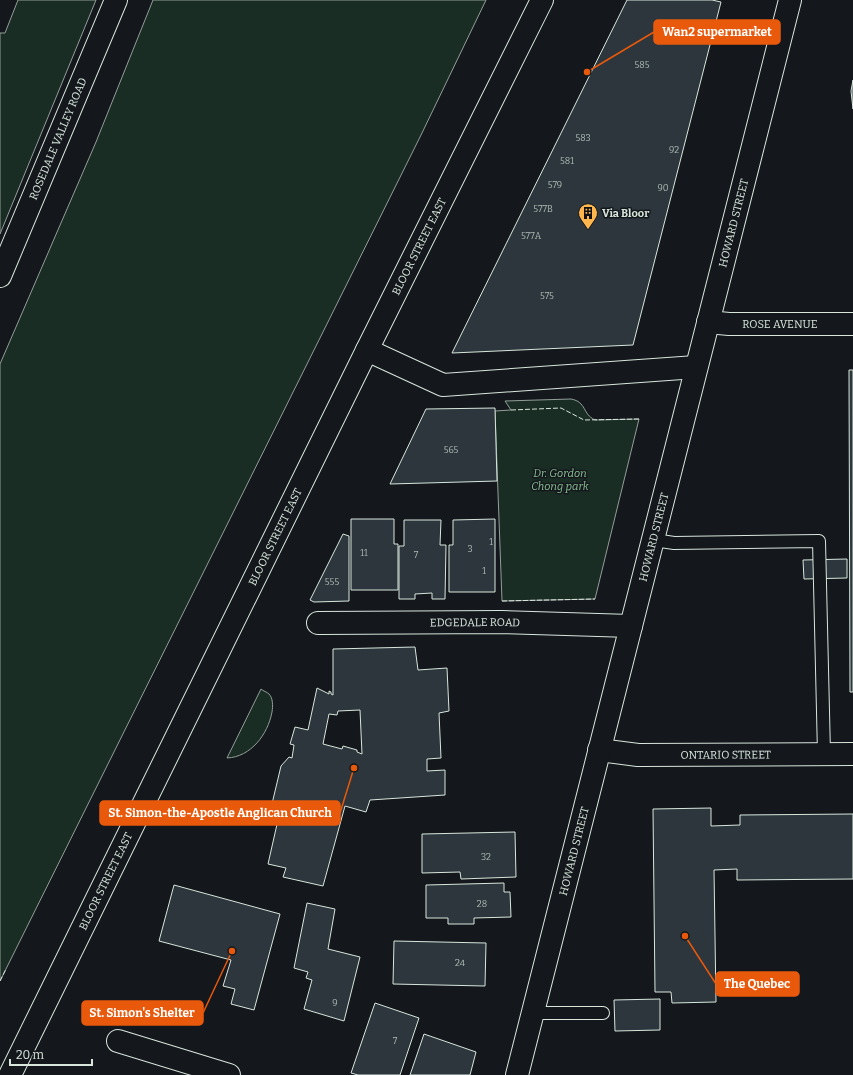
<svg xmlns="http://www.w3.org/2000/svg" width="853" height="1075" font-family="Bitter,serif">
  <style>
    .green { fill: #1a2d24; stroke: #939e99 }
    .building { fill: #2c363c; stroke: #d8e6dc; fill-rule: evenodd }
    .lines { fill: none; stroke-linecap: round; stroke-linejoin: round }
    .lane-casing { stroke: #d8e6dc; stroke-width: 14 }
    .street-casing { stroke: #d8e6dc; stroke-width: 24 }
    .secondary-casing { stroke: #d8e6dc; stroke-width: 24 }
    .primary-casing { stroke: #d8e6dc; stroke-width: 24 }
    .lane { stroke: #14181c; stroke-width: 12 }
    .street { stroke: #14181c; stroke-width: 22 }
    .secondary { stroke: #14181c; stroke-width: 22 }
    .primary { stroke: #14181c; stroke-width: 22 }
    .fence { stroke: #d8e6dc; stroke-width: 1; stroke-dasharray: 5 2; stroke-linecap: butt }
    .labels { text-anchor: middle; stroke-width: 3; stroke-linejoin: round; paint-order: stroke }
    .number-label { font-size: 9px; fill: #adbab4 }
    .street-label { font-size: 11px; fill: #d8e6dc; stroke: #14181c }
    .poi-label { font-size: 11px; font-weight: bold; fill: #d8e6dc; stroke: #14181c; text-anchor: start }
    .park-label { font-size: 11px; font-style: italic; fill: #8ac095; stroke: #14181c }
    .leader { fill: none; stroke: #e8590c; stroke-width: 1.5 }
    .callout-dot { fill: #e8590c; stroke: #14181c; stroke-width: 1.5 }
    .callout { fill: #e8590c; stroke: #e8590c; stroke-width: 1.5 }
    .callout-label { font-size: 12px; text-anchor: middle; font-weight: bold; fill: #fff }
  </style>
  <rect width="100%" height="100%" fill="#14181c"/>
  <path class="green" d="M18,0H96L0,234V33H5Z
    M153,0H486L422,133L0,981V364L96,142Z
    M571,399C587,402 582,414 595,420L639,419L595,599L502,601L495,411L511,410L505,401Z
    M261,689C263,691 267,692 269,694C273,698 273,706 272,712C268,734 251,757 227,758Z"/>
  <path class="building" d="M627,0H712L721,2L633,345L452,353Z
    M853,80V109L851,91Z
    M849,370H853V692H850Z
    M495,408L497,481L390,484L426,409Z
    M351,519H394V544H398V590H351Z
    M495,519V592H449V545H453V520Z
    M404,520H441L440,545H446L445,599H432V593L415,594V599H399V546H404Z
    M343,534L349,536V601L314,602L310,600Z
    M847,559V578L804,579L803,560Z
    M415,647L418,670L447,668L449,711L439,713L441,758L427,759V771L445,770V795L370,800L366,812L345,806L323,886L283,877L286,868L268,864L280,811L271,808L281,766L289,757L292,758L294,745L290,744L295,727L308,730L317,688L329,694V691L331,692V694L333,695V649ZM360,710L362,754L357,752V750L343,746L342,749L323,744L329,714L337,715L338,711Z
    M711,808V826L740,825V815L853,814V879L737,880V869L714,870L716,1002L672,1003L671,992H655L653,809Z
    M515,832L516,877L461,879L460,872L422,873V834Z
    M504,883V892H510L511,917L474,918V924H448V918H426V885Z
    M174,885L280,914L254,1010L231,1004L235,989L223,986L231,960L159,941Z
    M307,903L335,909L328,949L360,957L344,1021L304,1009L312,980L306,978L308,972L294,968Z
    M394,941L486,943L485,986L393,984Z
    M660,999V1030L615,1031L614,1000Z
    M375,1003L419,1018L400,1075H358L351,1073Z
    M424,1034L476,1052L470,1075H410Z"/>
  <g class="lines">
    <g class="lane-casing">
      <path id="lane" d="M654,540L674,543L819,541L824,754
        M532,1013H603"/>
    </g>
    <g class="street-casing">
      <g id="street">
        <path id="s1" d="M708,322L729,324H853"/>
        <path d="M367,350L443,385L696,367"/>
        <path id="s2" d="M318,623L502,622L631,626"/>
        <path id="s3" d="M599,750L638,755L853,754"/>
        <path d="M118,1041L229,1075"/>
        <path id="s4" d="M517,1075L790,0"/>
      </g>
    </g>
    <g class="secondary-casing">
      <g id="secondary">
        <path id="s5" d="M0,276L116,0"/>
      </g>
    </g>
    <g class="primary-casing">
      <g id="primary">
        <path id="s6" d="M10,1075L367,350L542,0"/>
      </g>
    </g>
    <use href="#lane" class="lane"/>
    <use href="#street" class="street"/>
    <use href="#secondary" class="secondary"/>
    <use href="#primary" class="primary"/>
    <path class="fence" d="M511,410L561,408L584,420L639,419
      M502,601L595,599
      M0,981L6,969"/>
  </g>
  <defs>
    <g id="building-pin" transform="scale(1)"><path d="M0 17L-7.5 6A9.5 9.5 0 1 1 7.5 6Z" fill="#ffb74d" stroke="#14181c"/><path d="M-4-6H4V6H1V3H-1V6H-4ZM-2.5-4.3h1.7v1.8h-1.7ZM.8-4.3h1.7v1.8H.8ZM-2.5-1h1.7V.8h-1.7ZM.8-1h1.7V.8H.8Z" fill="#111"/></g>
  </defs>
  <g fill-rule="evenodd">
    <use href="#building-pin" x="588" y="213"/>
  </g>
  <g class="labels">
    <g class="number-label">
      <text x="642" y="68">585</text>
      <text x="583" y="141">583</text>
      <text x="674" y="153">92</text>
      <text x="567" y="164">581</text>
      <text x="555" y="188">579</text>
      <text x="663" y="191">90</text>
      <text x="543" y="212">577B</text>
      <text x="531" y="239">577A</text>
      <text x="547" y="299">575</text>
      <text x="451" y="453">565</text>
      <text x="491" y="545">1</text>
      <text x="470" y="552">3</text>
      <text x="364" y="556">11</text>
      <text x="416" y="558">7</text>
      <text x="484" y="574">1</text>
      <text x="332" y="585">555</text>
      <text x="486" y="860">32</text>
      <text x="482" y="907">28</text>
      <text x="460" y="966">24</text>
      <text x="335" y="1006">9</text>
      <text x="395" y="1044">7</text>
    </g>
    <g class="street-label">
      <text dy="4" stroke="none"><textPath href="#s5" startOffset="149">ROSEDALE VALLEY ROAD</textPath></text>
      <text dy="4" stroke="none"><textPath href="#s4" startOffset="879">HOWARD STREET</textPath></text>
      <text dy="4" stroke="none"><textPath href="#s6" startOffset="924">BLOOR STREET EAST</textPath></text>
      <text dy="4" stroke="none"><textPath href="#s1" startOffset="72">ROSE AVENUE</textPath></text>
      <text dy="4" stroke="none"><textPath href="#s6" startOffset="600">BLOOR STREET EAST</textPath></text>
      <text dy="4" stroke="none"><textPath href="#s4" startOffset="555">HOWARD STREET</textPath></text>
      <text dy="4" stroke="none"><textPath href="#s2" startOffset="157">EDGEDALE ROAD</textPath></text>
      <text dy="4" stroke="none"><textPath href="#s3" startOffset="127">ONTARIO STREET</textPath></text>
      <text dy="4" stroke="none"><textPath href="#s4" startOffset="231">HOWARD STREET</textPath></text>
      <text dy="4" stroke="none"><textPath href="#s6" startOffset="216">BLOOR STREET EAST</textPath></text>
    </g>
    <g class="poi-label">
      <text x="602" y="217">Via Bloor</text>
    </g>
    <g class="park-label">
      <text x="560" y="477">Dr. Gordon<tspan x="560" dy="13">Chong park</tspan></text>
    </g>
  </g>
  <path class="leader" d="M587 72L654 32M354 768L340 813M685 936L716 984M232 951L203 1013"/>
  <g class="callout-dot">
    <circle cx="587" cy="72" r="4"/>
    <circle cx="354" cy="768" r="4"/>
    <circle cx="685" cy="936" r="4"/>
    <circle cx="232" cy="951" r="4"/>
  </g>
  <g class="callout">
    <rect x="654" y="20" width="126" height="24" rx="4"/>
    <rect x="100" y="801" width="240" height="24" rx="4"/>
    <rect x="716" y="972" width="83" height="24" rx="4"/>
    <rect x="82" y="1001" width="121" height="24" rx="4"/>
  </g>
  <g class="callout-label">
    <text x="717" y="36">Wan2 supermarket</text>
    <text x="220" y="817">St. Simon-the-Apostle Anglican Church</text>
    <text x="757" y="988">The Quebec</text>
    <text x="142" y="1017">St. Simon's Shelter</text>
  </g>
  <path d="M10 1059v6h82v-6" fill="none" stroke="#d8e6dc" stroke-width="2"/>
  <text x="16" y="1059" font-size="12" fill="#d8e6dc" stroke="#14181c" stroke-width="3" paint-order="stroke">20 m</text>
</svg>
